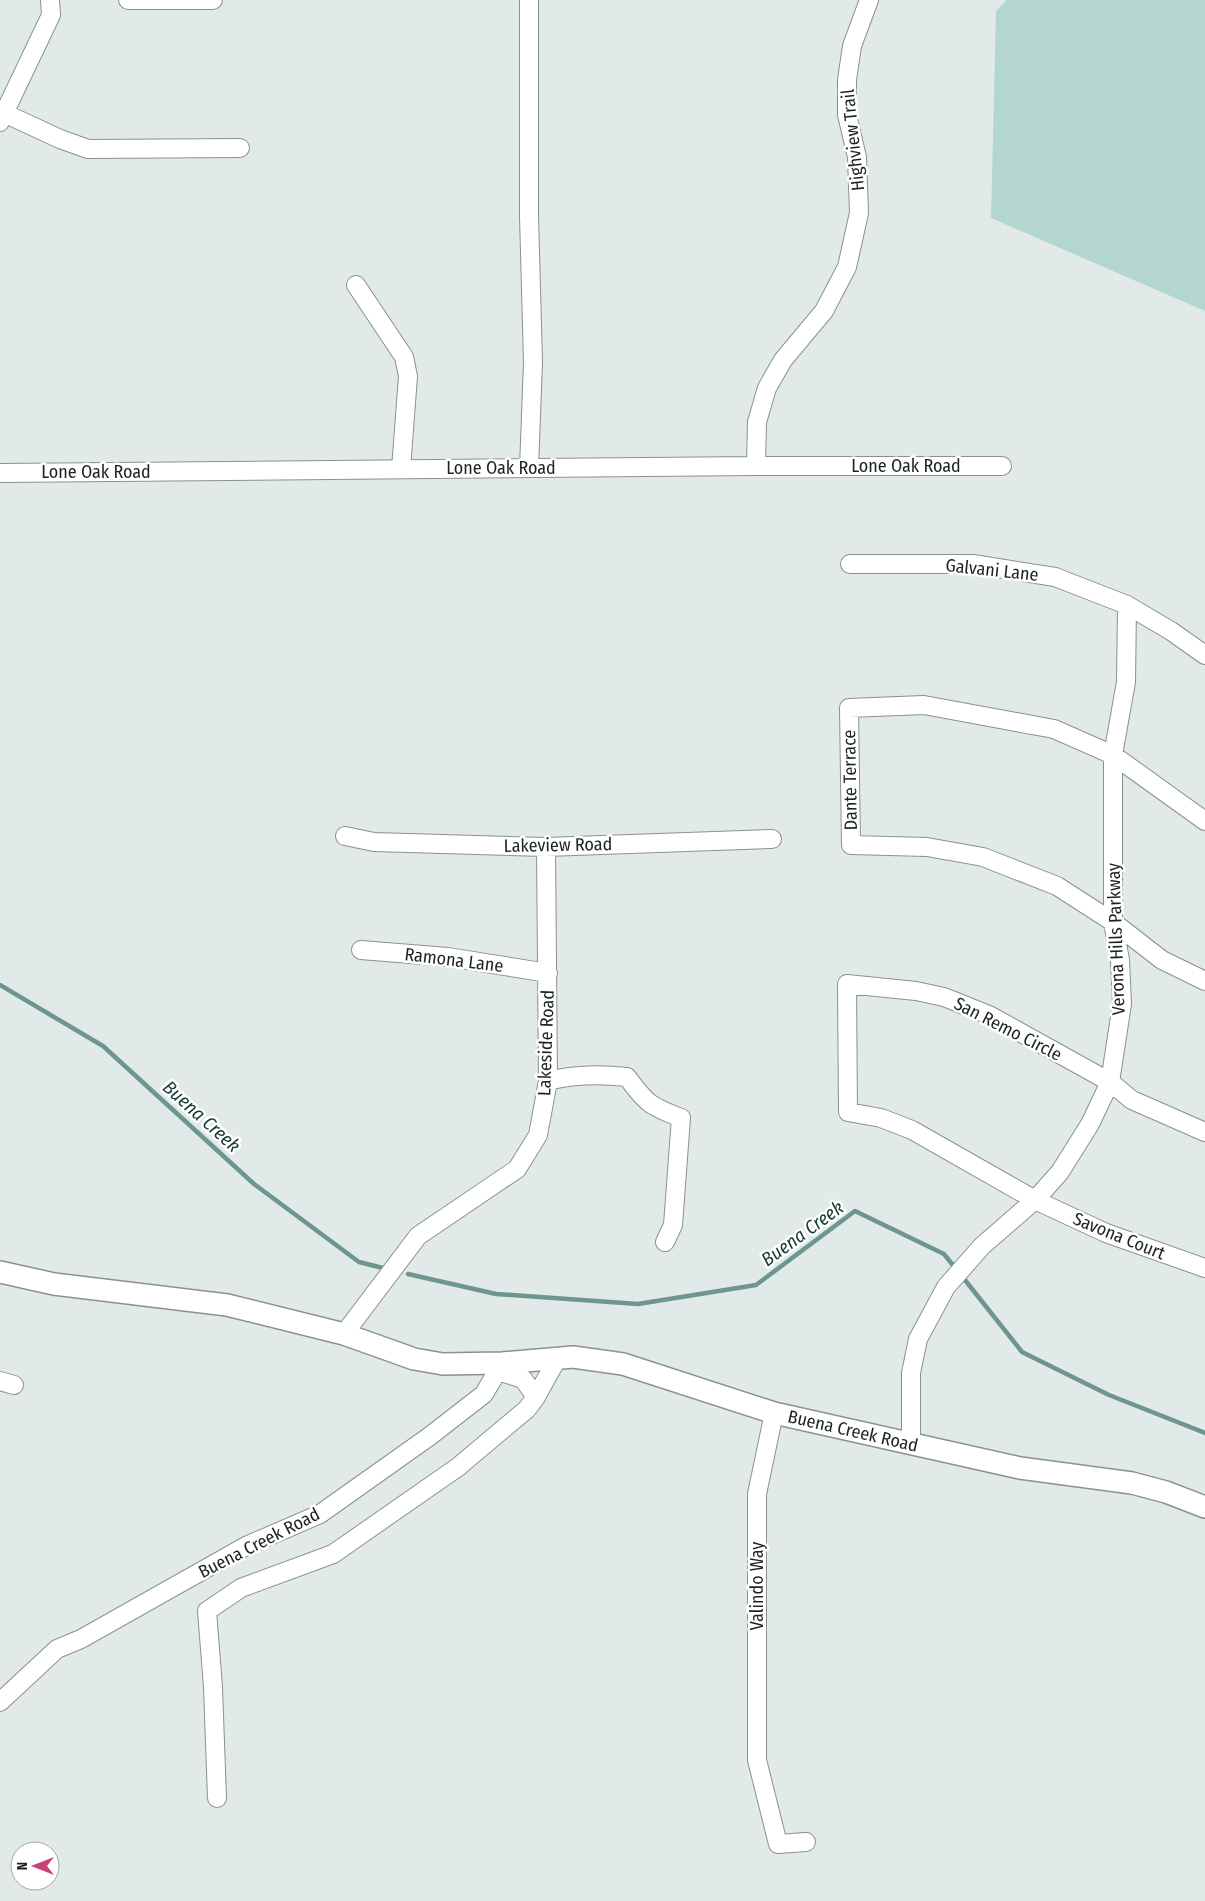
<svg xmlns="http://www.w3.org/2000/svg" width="1205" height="1901" font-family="'Fira Sans Condensed',sans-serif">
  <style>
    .green { fill: #b3d6ce }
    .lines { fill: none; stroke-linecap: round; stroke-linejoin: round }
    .stream { stroke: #6d968e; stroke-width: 4.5 }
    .minor-casing { stroke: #8a9290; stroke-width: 20 }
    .major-casing { stroke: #8a9290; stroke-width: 24 }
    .minor { stroke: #fff; stroke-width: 18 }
    .major { stroke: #fff; stroke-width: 21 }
    .labels { text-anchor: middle; stroke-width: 5; stroke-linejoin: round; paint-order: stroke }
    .street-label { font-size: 18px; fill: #1f2222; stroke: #fff }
    .water-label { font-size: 19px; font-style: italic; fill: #143c35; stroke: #fff }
  </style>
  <rect width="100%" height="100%" fill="#e1eae8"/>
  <path class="green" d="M1007,0H1205V311L991,218L996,11Z"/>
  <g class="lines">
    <path class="stream" d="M0,985L103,1046L254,1184L359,1262L383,1268
      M408,1274L496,1294L638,1304L756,1285L855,1211L944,1254L956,1269
      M961,1275L1022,1352L1109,1395L1205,1433"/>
    <g class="minor-casing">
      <path id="minor" d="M128,0H213
        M4,113L60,139L88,149L240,148
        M0,122L51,15L50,0
        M356,285L404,357L408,376L401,469
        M756,466L757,422L767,388L783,360L824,311L847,267L859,213L857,157L847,115V80L852,46L869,0
        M529,468L533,362L529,216V0
        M0,473L756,466H1002
        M850,564H973L1055,577L1127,605L1171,631L1205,655
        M1205,821L1113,755L1054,729L924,705L849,708L851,845L927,847L983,857L1057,886L1113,922L1162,960L1205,981
        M345,836L374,842L546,847L772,839
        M361,950L448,957L548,973
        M548,1081C575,1074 600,1074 627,1077C647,1104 650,1106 681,1118L673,1225L665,1242
        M1205,1132L1132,1100L1110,1082L989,1015L944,997L916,991L847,984L848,1112L881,1118L912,1130L1035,1200L1106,1233L1205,1268
        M344,1334L418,1236L517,1169L538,1135L548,1081L546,847
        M498,1371L523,1379L536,1397
        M0,1381L14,1385
        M774,1413L757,1494V1760L778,1844L806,1842
        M911,1444V1373L918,1339L946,1287L982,1246L1035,1200L1060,1172L1090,1124L1110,1082L1122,1004L1120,960L1113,922V755L1126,682L1127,605
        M0,1702L57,1649L81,1639L246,1546L320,1514L430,1436L484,1394L502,1363
        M217,1798L213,1687L207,1611L241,1588L333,1554L458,1467L527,1409L536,1397L557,1359"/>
    </g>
    <g class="major-casing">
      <path id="major" d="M0,1272L54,1284L227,1305L344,1334L414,1359L443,1364L502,1363L573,1357L623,1364L774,1413L1020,1468L1132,1483L1166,1492L1205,1507"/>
    </g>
    <use href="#minor" class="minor"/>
    <use href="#major" class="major"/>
  </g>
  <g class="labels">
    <g class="street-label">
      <text transform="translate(853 140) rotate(-96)" y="6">Highview Trail</text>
      <text x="906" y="472">Lone Oak Road</text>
      <text x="501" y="474">Lone Oak Road</text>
      <text x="96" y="478">Lone Oak Road</text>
      <text transform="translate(992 570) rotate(6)" y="6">Galvani Lane</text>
      <text transform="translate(850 780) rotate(-91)" y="6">Dante Terrace</text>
      <text transform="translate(558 845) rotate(-1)" y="6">Lakeview Road</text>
      <text transform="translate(1116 939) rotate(-92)" y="6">Verona Hills Parkway</text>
      <text transform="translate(454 960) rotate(7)" y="6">Ramona Lane</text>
      <text transform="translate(1008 1029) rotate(27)" y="6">San Remo Circle</text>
      <text transform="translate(546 1043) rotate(-88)" y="6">Lakeside Road</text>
      <text transform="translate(1119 1236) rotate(22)" y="6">Savona Court</text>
      <text transform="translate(853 1431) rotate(13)" y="6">Buena Creek Road</text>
      <text transform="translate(259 1543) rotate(-27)" y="6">Buena Creek Road</text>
      <text transform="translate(757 1586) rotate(-90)" y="6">Valindo Way</text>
    </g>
    <g class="water-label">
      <text transform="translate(202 1116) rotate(42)" y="7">Buena Creek</text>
      <text transform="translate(802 1233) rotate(-36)" y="7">Buena Creek</text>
    </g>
  </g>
  <g transform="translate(35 1866) rotate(270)"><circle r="24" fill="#ffffff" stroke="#a5a7a7"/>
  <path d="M0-4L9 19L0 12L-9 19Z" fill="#cb4077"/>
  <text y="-8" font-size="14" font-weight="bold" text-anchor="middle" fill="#1f2222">N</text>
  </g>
</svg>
